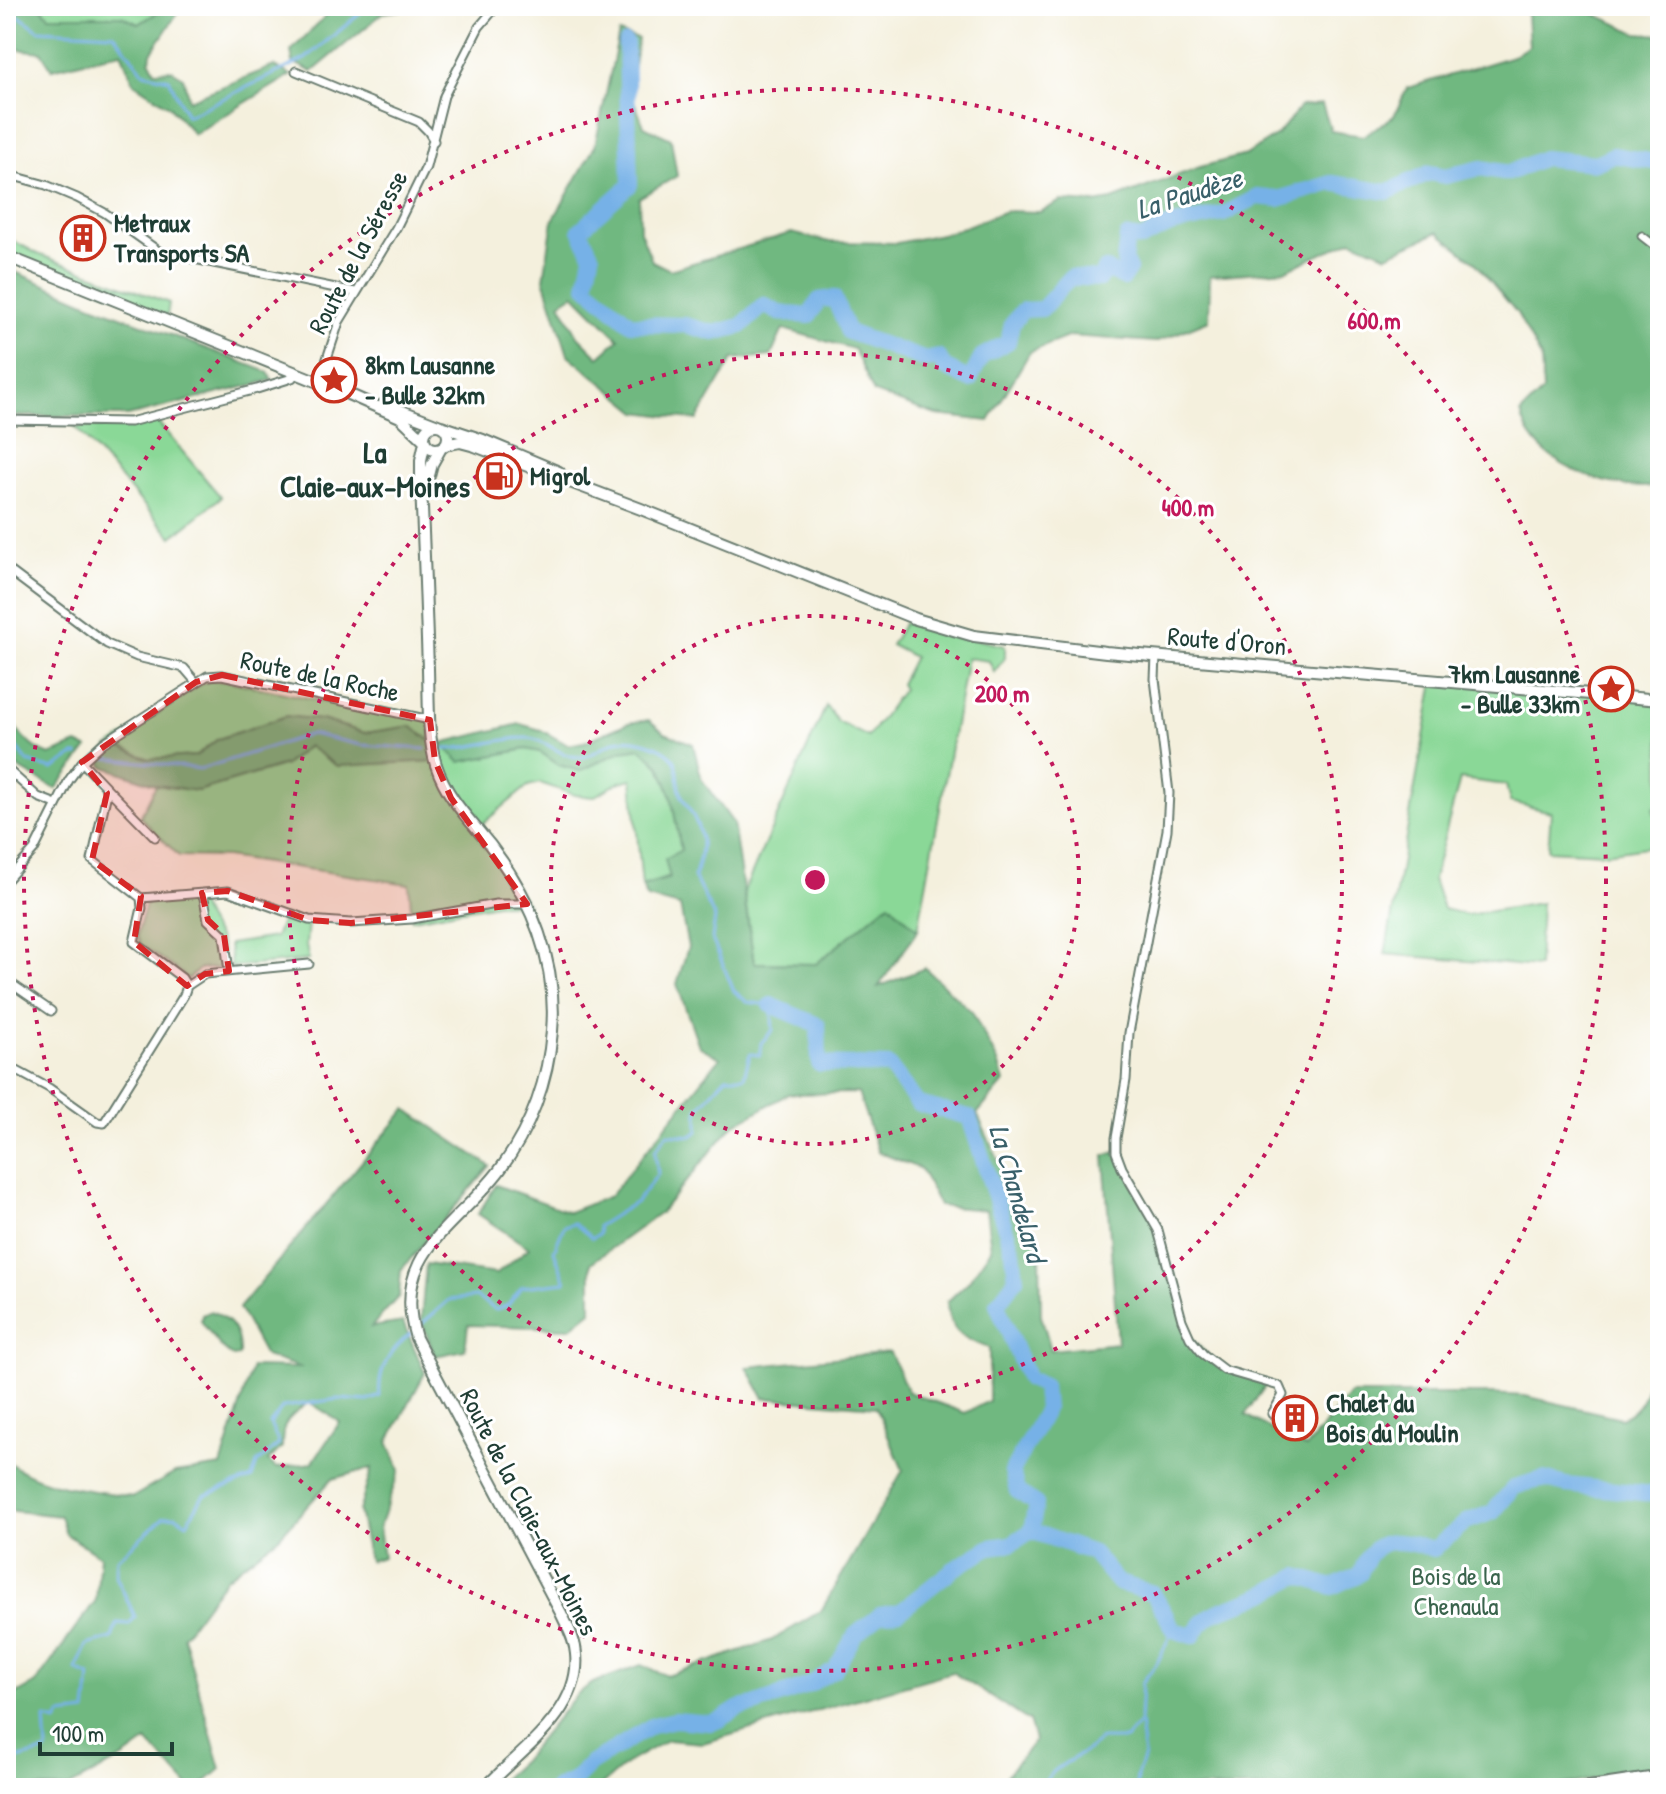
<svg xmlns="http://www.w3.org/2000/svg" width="1666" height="1794" font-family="'Patrick Hand',sans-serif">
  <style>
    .green { fill: #8ad897; stroke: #548a66; stroke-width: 2 }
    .forest { fill: #6fb880; stroke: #477a5a; stroke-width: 2; fill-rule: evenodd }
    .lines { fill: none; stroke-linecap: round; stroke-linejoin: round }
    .stream { stroke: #76b1e7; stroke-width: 3 }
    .river { stroke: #76b1e7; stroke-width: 16 }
    .street-casing { stroke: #6a7c6f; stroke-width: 11 }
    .secondary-casing { stroke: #6a7c6f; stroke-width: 14 }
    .street { stroke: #fff; stroke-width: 7 }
    .secondary { stroke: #fff; stroke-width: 10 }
    .marked { fill: #d62828; fill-opacity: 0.2; stroke: #d62828; stroke-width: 6; stroke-dasharray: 16 10; stroke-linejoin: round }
    .ring { fill: none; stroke: #c2185b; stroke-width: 4; stroke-dasharray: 4 8 }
    .labels { text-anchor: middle; stroke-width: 6; stroke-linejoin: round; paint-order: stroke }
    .poi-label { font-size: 26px; font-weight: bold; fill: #1f3d34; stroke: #fff; text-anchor: start }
    .street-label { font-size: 26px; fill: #1f3d34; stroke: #fff }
    .park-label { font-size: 26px; fill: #3a644d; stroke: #fff }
    .water-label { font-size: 28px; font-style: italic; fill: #39606a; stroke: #fff }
    .quarter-label { font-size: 30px; font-weight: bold; fill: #1f3d34; stroke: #fff }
    .centre { fill: #c2185b; stroke: #fff; stroke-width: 4 }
    .ring-label { font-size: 24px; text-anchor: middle; font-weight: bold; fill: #c2185b; stroke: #fff; stroke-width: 6; stroke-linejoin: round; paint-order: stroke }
  </style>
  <rect width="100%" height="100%" fill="#fff"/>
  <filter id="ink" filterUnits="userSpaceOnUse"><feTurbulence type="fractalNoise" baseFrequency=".0125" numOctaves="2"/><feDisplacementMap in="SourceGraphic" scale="16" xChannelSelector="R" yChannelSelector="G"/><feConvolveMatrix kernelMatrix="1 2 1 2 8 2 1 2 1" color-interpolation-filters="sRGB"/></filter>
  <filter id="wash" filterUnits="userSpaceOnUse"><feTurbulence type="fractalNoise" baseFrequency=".006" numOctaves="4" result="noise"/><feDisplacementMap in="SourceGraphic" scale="32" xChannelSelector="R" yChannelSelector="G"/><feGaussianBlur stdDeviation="1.8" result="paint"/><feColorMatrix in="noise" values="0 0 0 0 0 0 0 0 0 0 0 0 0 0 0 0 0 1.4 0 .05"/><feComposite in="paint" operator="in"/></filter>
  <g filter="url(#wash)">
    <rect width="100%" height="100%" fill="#f4f0dd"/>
    <path class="green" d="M40,6H160L161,10L139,24L121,16H49Z
      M6,237L38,254L169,303L167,316L6,251Z
      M155,419L221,497L172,537L75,427L132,426Z
      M904,623L1005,646V658L994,672L989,661L967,658L918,930L889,903L816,964L754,963L744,891L826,706L838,722L868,737L903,689L900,684L914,657L891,645Z
      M209,681H228L336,704L430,720L431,741L441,743L460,762L526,749L540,752L559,765L580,771L621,751L641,748L660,767L671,795L681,850L670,877L642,886L632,779L620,782L593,797L575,795L540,783L528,786L476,829L527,904H496L412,919L409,884L226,857L179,856L140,817L156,785L198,791L285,765L308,746L337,766L412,726L365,733L322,720L218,739L196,756L148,759L118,746H110L199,685Z
      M1434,681L1660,700V805L1653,808L1660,831V845L1606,853L1548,850L1551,812L1510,802L1506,785L1460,779L1433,879L1443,909L1467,915L1541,903L1538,967L1385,954Z
      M191,897L200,903C208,935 226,930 223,968L199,969L189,979L140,944L137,935L147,900Z
      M284,915L308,922L306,945L309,960L231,967L229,944L275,937Z"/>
    <path class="forest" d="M6,6H40L49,16H121L139,24L161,10L160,6H178L177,14L151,53L150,61L155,71L172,70L183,77L189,100L274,66L291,75L194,134L169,106L134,83L121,52L52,69L41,52L16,49L6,41Z
      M335,6H410L408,9L383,13L312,72L293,62L291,51Z
      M1523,6H1577L1637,33L1660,35V486C1650,486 1639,488 1629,486C1587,481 1531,458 1521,413L1543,391L1541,358L1517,313L1474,261L1438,232L1387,255L1352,240L1286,270L1210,276L1209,320L1156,342L1070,336L1030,352L989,421L936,415L874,393L854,349L783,329L771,356L733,359L697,420L638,412L568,355L544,279L553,220L595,146L619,33L638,39L630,91L644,126L671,139L677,176L639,198L640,231L652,261L670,270L791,233L830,242L897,243L951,232L1006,211L1040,212L1061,201L1094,203L1112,200L1200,167L1246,155L1277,135L1301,106L1322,104L1331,131L1363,136L1394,116L1407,88L1513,56L1529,46L1527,14ZM574,294L619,339L599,357L578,336L560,303Z
      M6,268L92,305L268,372L272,380L128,416H6Z
      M6,713C18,733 28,746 50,755L77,744L88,748L56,789L19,768L6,756Z
      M286,716L322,720L365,733L411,726L431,741L435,761L337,766L308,746L285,765L198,791L156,785L102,766L101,754L110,746H118L149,759L196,756L218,739Z
      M649,720L665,733L693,744L702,780L733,823L754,963L816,964L889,903L918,930L878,987L925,968L972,1012L998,1062L1004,1082L977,1114L1040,1250L1041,1315L1051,1350L1118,1343L1104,1156L1116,1152L1158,1230L1190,1338L1224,1370L1268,1382L1245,1415L1306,1448L1350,1394H1489L1525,1396L1621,1418C1653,1407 1647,1366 1660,1341V1771L1593,1779L1552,1788H996L1035,1740L1029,1721L952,1672L703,1743L667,1740L630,1761L598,1788H492L522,1761L577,1694L593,1683L641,1665L667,1676L772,1640L821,1611L903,1470L876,1407L764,1398L747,1367L890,1352L908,1392L965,1413L989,1401V1348C962,1338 949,1333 947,1302L968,1282L991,1249L986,1210L939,1206L921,1169L878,1152L858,1093L788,1094L732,1126L660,1213L591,1263V1311L570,1328L468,1325L465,1350L435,1356L421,1320L426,1264L496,1274L529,1248L478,1214L496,1185L569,1212L610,1196L720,1058L699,1046L677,984L688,947L680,906L647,898L642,886L670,878L665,859L681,850L671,795L660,766L641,748L621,751L580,771L559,765L540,752L526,749L460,762L441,743L520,724L541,730L568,745L584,742L628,723Z
      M406,1109L490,1166L401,1270L399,1296L371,1327L403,1322L425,1373L388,1442L400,1470L379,1527L383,1557L369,1561L359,1511L372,1468L332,1479L279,1537L226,1578L183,1636L221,1769L199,1788H190L147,1741L125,1757L67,1788H6V1700L36,1683L96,1600L100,1556L66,1534L60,1516L6,1510V1460C42,1490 88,1488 133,1497L175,1473L221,1466L252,1367L302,1368L265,1356L239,1308ZM309,1402L340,1422L312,1463L276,1468L268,1461L282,1447C282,1420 289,1418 309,1402Z
      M211,1311C232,1320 240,1333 239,1356L233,1357L221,1347L201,1321L202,1315Z"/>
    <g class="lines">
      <path class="stream" d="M6,7L39,30L114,34L144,73L169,79L187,116L305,59L362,12V6
        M6,734L28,762L53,769L74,755H78
        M98,757L201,769L311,734L361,745L425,749
        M417,1328L449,1300L476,1297L496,1310L508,1305L522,1287L566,1282L554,1251L564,1226L574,1223L592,1238L599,1234L598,1226L636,1202L658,1174L655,1151L667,1134L692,1136L698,1131V1109L726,1077H744L750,1054L760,1055L761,1043L773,1030L771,1005L747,1002L734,991L712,939L715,918L694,877C707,841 702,830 683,798C674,783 684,766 668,753C656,744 631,736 616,741C605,745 594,755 583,757C560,759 544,737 526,738C497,738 470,750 441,749
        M1174,1631V1630
        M6,1762L47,1751L45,1719L57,1722L61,1715L86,1712L90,1676L76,1670L87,1645L112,1638L117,1623L129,1624L135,1617L116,1576L117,1559L164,1517L176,1516L187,1523L203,1496L252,1478L257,1463L279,1444L270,1424L283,1407L338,1399L368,1401L380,1396C377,1368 391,1350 411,1333
        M6,1771V1776
        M1038,1788C1045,1784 1046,1779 1051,1774C1066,1759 1087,1755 1100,1739H1126L1139,1723
        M1136,1788L1137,1776L1144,1756L1140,1722L1142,1683L1157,1663L1169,1638"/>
      <path class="river" d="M626,43L630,185L580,230L592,256L586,286L631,324L685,325L714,333L741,326L764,305L779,313L809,316L819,300L834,298L848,332L926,360L939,357L944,367L970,380L982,356L1008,342L1012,324L1023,310L1042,309L1071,277L1099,279L1105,269L1123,278L1129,269L1124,261L1127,237L1141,239L1170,225L1224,214L1257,197L1278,199L1332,183L1387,192L1429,173L1446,176L1481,168L1509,173L1543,158L1596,163L1613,155L1660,163
        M771,1005L818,1025L819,1064L889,1066L918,1104L969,1117L1013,1252L1016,1279L997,1304L1028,1379L1044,1386L1046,1409L1012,1471L1017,1491L1036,1504L1031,1531L1093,1553L1118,1583L1153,1593L1174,1630L1193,1636C1210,1606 1229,1610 1257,1597C1271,1591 1284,1583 1298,1576L1332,1587L1360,1574C1374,1531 1399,1541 1434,1549L1466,1522L1493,1512L1514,1487L1543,1479L1566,1485L1652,1494L1660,1492
        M556,1788L574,1780L590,1764L653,1725L675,1720L710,1723L720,1720L739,1708L754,1705L809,1685L835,1669L855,1635L880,1615L899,1612L952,1570L990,1547L1011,1544L1031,1531"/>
    </g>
  </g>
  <g filter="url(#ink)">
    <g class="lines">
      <g class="street-casing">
        <path id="street" d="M296,71L419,122L428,131L434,141
          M6,174L46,185L77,198L105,213L160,252L355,292
          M1642,236L1660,250
          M319,383L339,322L396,228L426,167L444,96L479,27L497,6
          M6,420L130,422L257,389L292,378L296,373
          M6,568L107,644L137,657L184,668L196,682
          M1156,656L1155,679L1169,793L1167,830L1129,1033L1126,1080L1116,1138V1152L1122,1168L1158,1230L1182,1320L1190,1338L1203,1354L1224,1370L1279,1386L1283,1395L1272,1414
          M6,768L38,797L56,804
          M106,787L155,837
          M6,881L34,850L69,780L82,762L103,743L207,676L222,675L430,720
          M203,893L208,920L224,935L229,971
          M141,898L228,891L309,920L351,923L412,919L496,904H527
          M6,980L51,1011
          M187,986L205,974L309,964
          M6,1065L49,1088L97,1122L104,1123L184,995L187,986L182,978L134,942L142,908L141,898L92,860L107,793L105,786L82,762
          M1572,1788L1660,1775"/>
      </g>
      <g class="secondary-casing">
        <path id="secondary" d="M6,256L348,394L400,417L424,440
          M384,404L438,425
          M424 437a12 12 0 1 1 24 0a12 12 0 1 1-24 0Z
          M441,426L483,440L559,472
          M425,442L421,460V487C424,548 426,608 428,669C429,700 427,735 436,765C447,798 469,819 490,845C531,898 558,963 552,1031C548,1081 530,1130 499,1171C456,1227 390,1254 416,1338L561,1613C567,1626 575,1639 576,1654C582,1711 520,1751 485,1788
          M445,445L460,442L475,446L641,509L916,619L974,636L1106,652L1660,700
          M426,487L432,464L441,448"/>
      </g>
      <use href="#street" class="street"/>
      <use href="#secondary" class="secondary"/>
    </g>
  </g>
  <path class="marked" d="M222,675L430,720L435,761L451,798L527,904L351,923L309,920L228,891L202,893L208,920L224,935L229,971L205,974L187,986L134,942L141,896L92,860L107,793L82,762L196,682Z"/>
  <g class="ring">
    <circle cx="815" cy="880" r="264"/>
    <circle cx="815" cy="880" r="527"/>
    <circle cx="815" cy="880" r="791"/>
  </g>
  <defs>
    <g id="building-ring" transform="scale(2.3)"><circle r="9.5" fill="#fff" stroke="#c8321e" stroke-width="1.5"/><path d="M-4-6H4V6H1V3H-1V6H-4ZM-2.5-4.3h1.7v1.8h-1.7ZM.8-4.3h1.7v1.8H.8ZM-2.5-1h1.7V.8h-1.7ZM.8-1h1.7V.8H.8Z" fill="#c8321e"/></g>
    <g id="sight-ring" transform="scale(2.3)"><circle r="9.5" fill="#fff" stroke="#c8321e" stroke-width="1.5"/><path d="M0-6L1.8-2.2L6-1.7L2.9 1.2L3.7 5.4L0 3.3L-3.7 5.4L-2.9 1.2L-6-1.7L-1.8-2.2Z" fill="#c8321e"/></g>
    <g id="fuel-ring" transform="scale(2.3)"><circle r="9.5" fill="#fff" stroke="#c8321e" stroke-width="1.5"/><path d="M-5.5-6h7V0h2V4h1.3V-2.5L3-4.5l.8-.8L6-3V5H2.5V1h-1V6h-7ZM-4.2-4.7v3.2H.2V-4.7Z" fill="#c8321e"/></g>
  </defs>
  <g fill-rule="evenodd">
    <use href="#building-ring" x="83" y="238"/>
    <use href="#sight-ring" x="334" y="380"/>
    <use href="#fuel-ring" x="499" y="476"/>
    <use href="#sight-ring" x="1611" y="689"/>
    <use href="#building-ring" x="1295" y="1418"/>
  </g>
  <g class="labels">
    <g class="poi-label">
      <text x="114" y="232">Metraux<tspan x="114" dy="30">Transports SA</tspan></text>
      <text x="365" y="374">8km Lausanne<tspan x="365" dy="30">- Bulle 32km</tspan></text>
      <text x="530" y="485">Migrol</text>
      <text x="1580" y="683" text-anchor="end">7km Lausanne<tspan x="1580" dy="30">- Bulle 33km</tspan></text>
      <text x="1326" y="1412">Chalet du<tspan x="1326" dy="30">Bois du Moulin</tspan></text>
    </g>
    <g class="street-label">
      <text transform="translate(358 252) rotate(-62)" y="9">Route de la Séresse</text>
      <text transform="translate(1227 641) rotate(5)" y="9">Route d'Oron</text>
      <text transform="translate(320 676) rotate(12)" y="9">Route de la Roche</text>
      <text transform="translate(529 1512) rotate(63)" y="9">Route de la Claie-aux-Moines</text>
    </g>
    <g class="park-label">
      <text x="1456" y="1585">Bois de la<tspan x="1456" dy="30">Chenaula</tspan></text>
    </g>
    <g class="water-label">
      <text transform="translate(1189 193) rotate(-18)" y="10">La Paudèze</text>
      <text transform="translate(1018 1193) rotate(74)" y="10">La Chandelard</text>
    </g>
    <g class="quarter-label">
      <text x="375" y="463">La<tspan x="375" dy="34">Claie-aux-Moines</tspan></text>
    </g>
  </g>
  <circle cx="815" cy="880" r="12" class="centre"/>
  <g class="ring-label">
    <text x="1374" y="329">600 m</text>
    <text x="1188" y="516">400 m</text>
    <text x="1002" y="702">200 m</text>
  </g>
  <rect width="1666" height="1794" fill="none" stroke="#fff" stroke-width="32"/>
  <path d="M40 1742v12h132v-12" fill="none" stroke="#1f3d34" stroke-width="4"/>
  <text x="52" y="1742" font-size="24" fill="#1f3d34" stroke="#ffffff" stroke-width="6" paint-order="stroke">100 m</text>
</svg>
